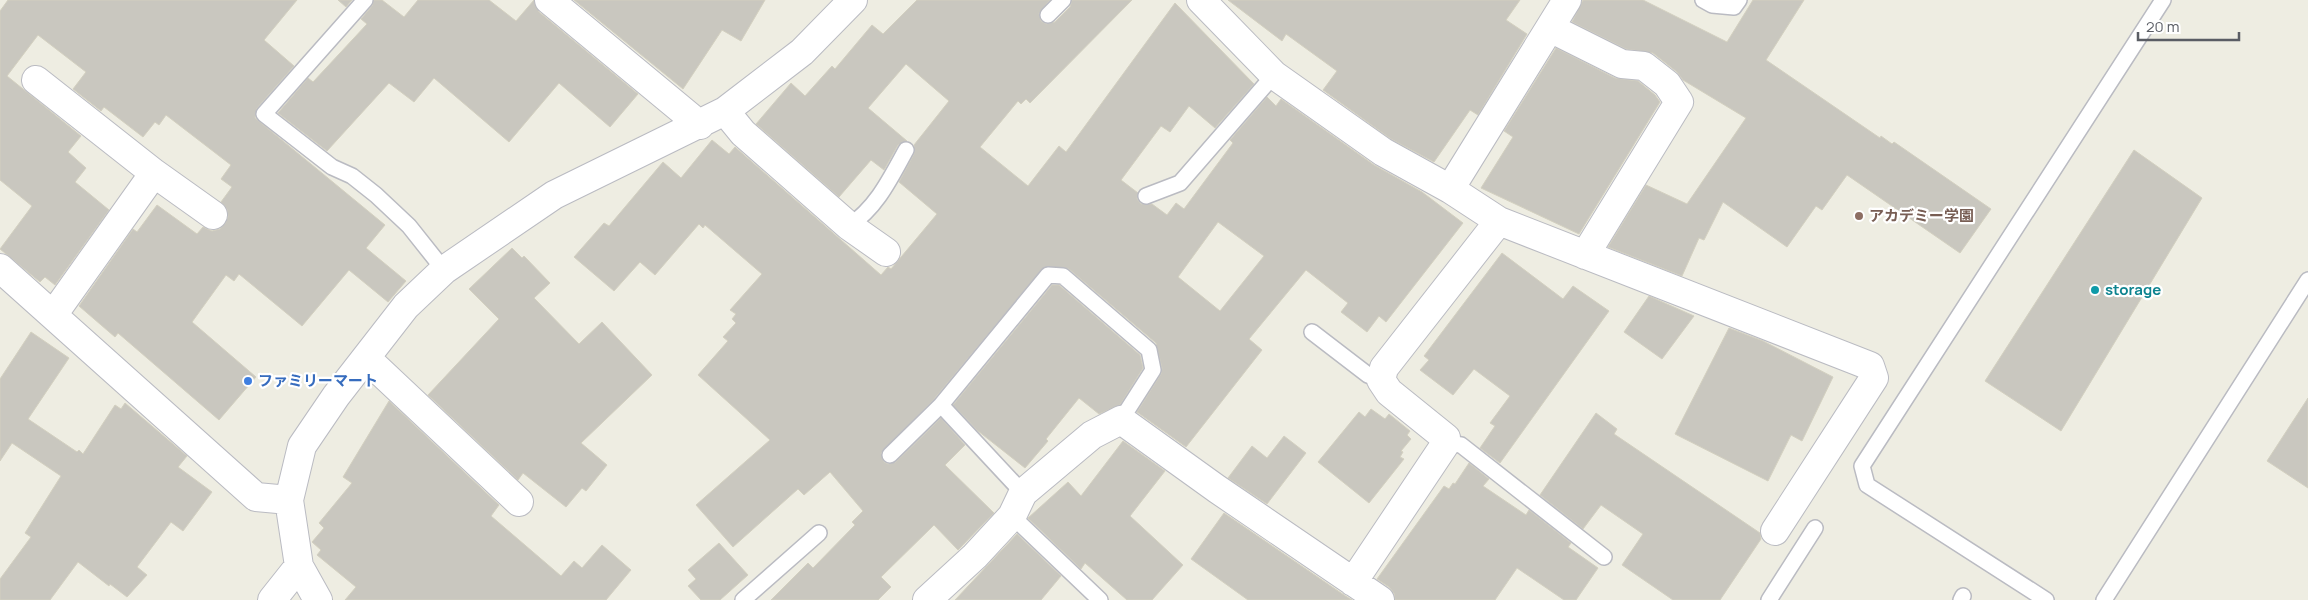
<svg xmlns="http://www.w3.org/2000/svg" width="2308" height="600" font-family="Manrope,'Noto Sans JP',sans-serif">
  <style>
    .building { fill: #c9c7bf; stroke: #d3d0c0; fill-rule: evenodd }
    .lines { fill: none; stroke-linecap: round; stroke-linejoin: round }
    .service-casing { stroke: #babbc2; stroke-width: 18 }
    .minor-casing { stroke: #babbc2; stroke-width: 30 }
    .service { stroke: #fff; stroke-width: 15 }
    .minor { stroke: #fff; stroke-width: 28 }
    .education-dot { fill: #8d6e63; stroke: #fff; stroke-width: 2 }
    .culture-dot { fill: #0f9aa8; stroke: #fff; stroke-width: 2 }
    .shop-dot { fill: #3f7fe0; stroke: #fff; stroke-width: 2 }
    .labels { text-anchor: middle; stroke-width: 4.5; stroke-linejoin: round; paint-order: stroke }
    .education-label { font-size: 15px; font-weight: bold; fill: #785e54; stroke: #fff; text-anchor: start }
    .culture-label { font-size: 15px; font-weight: bold; fill: #0d838f; stroke: #fff; text-anchor: start }
    .shop-label { font-size: 15px; font-weight: bold; fill: #366cbe; stroke: #fff; text-anchor: start }
  </style>
  <rect width="100%" height="100%" fill="#eeede2"/>
  <path class="building" d="M8,0H297L264,40L294,66L257,108L255,118L385,225L366,248L406,281L388,302L349,270L302,326L239,274L234,281L226,275L192,322L256,377L219,420L118,333L115,337L79,306L133,229L137,232L157,205L197,234L203,227L212,231L220,229L225,224L228,217L227,209L221,202L232,187L221,179L231,165L166,115L159,125L155,122L143,137L104,107L101,111L73,89L86,72L38,35L7,76L81,136L68,152L86,168L75,182L109,210L55,285L45,277L40,282L0,249L32,206L0,180V11Z
    M338,0H352L346,7Z
    M374,0H382L404,17L418,0H489L516,21L534,0L539,12L638,94L610,127L559,83L509,142L434,78L414,102L389,83L327,151L278,113L308,78L313,82L367,24L361,19L372,6Z
    M574,0H765L741,41L722,30L683,89Z
    M917,0H1050L1039,13L1041,21L1046,24L1055,22L1070,7L1072,0H1132L1030,103L1026,99L1021,104L1018,101L980,147L1028,186L1059,146L1066,152L1175,3L1254,84L1215,128L1189,106L1170,132L1161,126L1121,180L1138,193L1137,199L1141,204H1152L1167,215L1176,203L1184,209L1233,143L1230,140L1267,97L1276,106L1281,99L1374,165L1422,192L1463,223L1386,322L1379,316L1367,332L1341,312L1348,303L1306,270L1249,339L1262,350L1186,447L1137,412L1161,374L1162,368L1156,343L1069,269L1044,267L934,399L881,453L884,462L888,464L896,462L941,418L965,445L945,465L994,513L958,550L934,525L881,577L891,587L878,600H771L808,563L813,568L855,525L852,522L863,511L830,472L804,495L798,489L733,547L696,505L770,440L698,375L728,341L723,337L736,323L732,319L736,314L730,310L762,274L705,225L703,228L699,224L655,275L640,262L614,291L574,257L604,223L609,226L663,162L681,178L712,140L729,154L735,147L881,275L888,267L891,269L937,214L899,182L914,154V145L949,101L906,64L868,108L907,141L898,145L884,170L871,160L839,197L756,124L791,83L805,96L832,66L835,69L872,25L883,34ZM1218,222L1264,256L1220,311L1178,277Z
    M1228,0H1520L1506,20L1527,34L1478,115L1470,110L1434,162L1391,139L1323,90L1337,71L1286,34L1282,41Z
    M1583,0H1643L1727,42L1753,0H1804L1766,60L1880,138L1881,136L1892,144L1894,142L1991,209L1960,253L1847,175L1822,210L1816,206L1787,247L1723,202L1704,240L1699,238L1682,276L1608,247L1646,185L1687,204L1746,118L1683,80L1677,72L1653,53L1626,49L1572,22Z
    M1556,48L1615,78L1638,81L1655,95L1660,102L1579,234L1481,188L1513,137L1504,131Z
    M2134,150L2202,198L2061,431L1985,381Z
    M512,248L522,258L524,256L550,283L534,298L579,344L602,322L652,375L581,443L607,465L586,491L582,488L566,507L523,473L518,480L428,395L499,319L469,289Z
    M1502,253L1563,299L1573,286L1609,311L1500,463L1480,448L1495,426L1490,423L1510,396L1474,369L1453,395L1420,370L1429,360L1424,356Z
    M1052,285H1059L1140,355L1143,368L1120,405L1099,414L1079,398L1046,439L1048,441L1025,468L978,431L953,405Z
    M1649,296L1694,316L1662,359L1624,332Z
    M1729,328L1763,341L1833,377L1802,441L1791,435L1768,481L1675,434Z
    M31,332L69,358L28,419L77,452L79,450L83,454L115,405L121,409L125,403L187,456L178,467L212,492L183,531L171,522L137,567L147,575L127,597L110,584L109,586L78,562L50,600H0V579L31,537L25,533L61,476L12,443L0,461V379Z
    M2308,398V488L2267,461Z
    M389,401L499,505L491,516L561,576L574,561L582,568L602,545L631,570L606,600H345L356,587L317,555L321,550L312,542L324,528L319,523L352,483L343,477Z
    M1371,409L1385,419L1389,414L1410,431L1407,435L1411,439L1401,451L1403,452L1400,457L1404,459L1369,503L1318,462L1359,412L1365,417Z
    M1596,413L1617,429L1614,434L1760,533L1761,539L1720,600H1673L1622,565L1643,534L1601,505L1583,529L1540,495Z
    M1284,436L1306,453L1267,504L1228,478L1252,446L1267,458Z
    M1123,441L1165,471L1130,516L1183,565L1152,600H1127L1085,563L1081,569L1028,518L1068,482L1081,496Z
    M1469,463L1489,479L1483,486L1526,515L1529,510L1571,543L1568,547L1598,568L1576,600H1564L1517,568L1495,600H1395L1394,593L1389,587L1377,579L1444,486L1449,489L1453,483L1455,484Z
    M1224,513L1344,595L1352,600H1248L1191,559Z
    M1017,534L1061,576L1041,600H955Z
    M719,543L748,575L720,600H701L688,586L696,579L688,570Z"/>
  <g class="lines">
    <g class="service-casing">
      <path id="service" d="M365,0L264,114L332,167L352,176L376,195L409,226L444,270
        M1703,0L1712,5L1734,7L1739,0
        M1048,15L1063,0
        M1146,196L1180,183L1274,75
        M849,226C877,207 890,179 906,150
        M1312,332L1368,375L1381,380
        M1446,443L1461,445L1604,557
        M890,455L941,405
        M1023,493L941,405L1048,275L1063,276L1149,350L1153,370L1121,420
        M1012,516L1100,600
        M743,600L819,533
        M1769,600L1815,528
        M1961,600L1963,596
        M2046,600L1867,485L1862,466L2163,0
        M2104,600L2308,280"/>
    </g>
    <g class="minor-casing">
      <path id="minor" d="M549,0L700,125
        M1201,0L1274,75L1383,152L1450,189L1499,221L1870,366L1874,378L1775,531
        M1550,28L1622,64L1644,66L1667,84L1679,102L1585,255
        M36,80L154,173
        M725,111L743,133L849,226L886,252
        M1450,189L1567,0
        M0,268L256,497L289,500
        M53,315L154,173L213,215
        M366,358L519,502
        M1353,582L1446,443V438L1389,392L1381,380L1384,368L1499,221
        M272,600L299,566
        M318,600L299,566L289,500L302,446L336,396L406,306L444,270L554,195L725,111L802,52L853,0
        M927,600L975,556L1012,516L1023,493L1092,435L1121,420L1217,489L1380,600"/>
    </g>
    <use href="#service" class="service"/>
    <use href="#minor" class="minor"/>
  </g>
  <circle class="education-dot" cx="1859" cy="216" r="5"/>
  <circle class="culture-dot" cx="2095" cy="290" r="5"/>
  <circle class="shop-dot" cx="248" cy="381" r="5"/>
  <g class="labels">
    <g class="education-label">
      <text x="1869" y="221">アカデミー学園</text>
    </g>
    <g class="culture-label">
      <text x="2105" y="295">storage</text>
    </g>
    <g class="shop-label">
      <text x="258" y="386">ファミリーマート</text>
    </g>
  </g>
  <path d="M2138 32v8h101v-8" fill="none" stroke="#5a5d64" stroke-width="2.5"/>
  <text x="2146" y="32" font-size="15" fill="#5a5d64" stroke="#ffffff" stroke-width="4" paint-order="stroke">20 m</text>
</svg>
